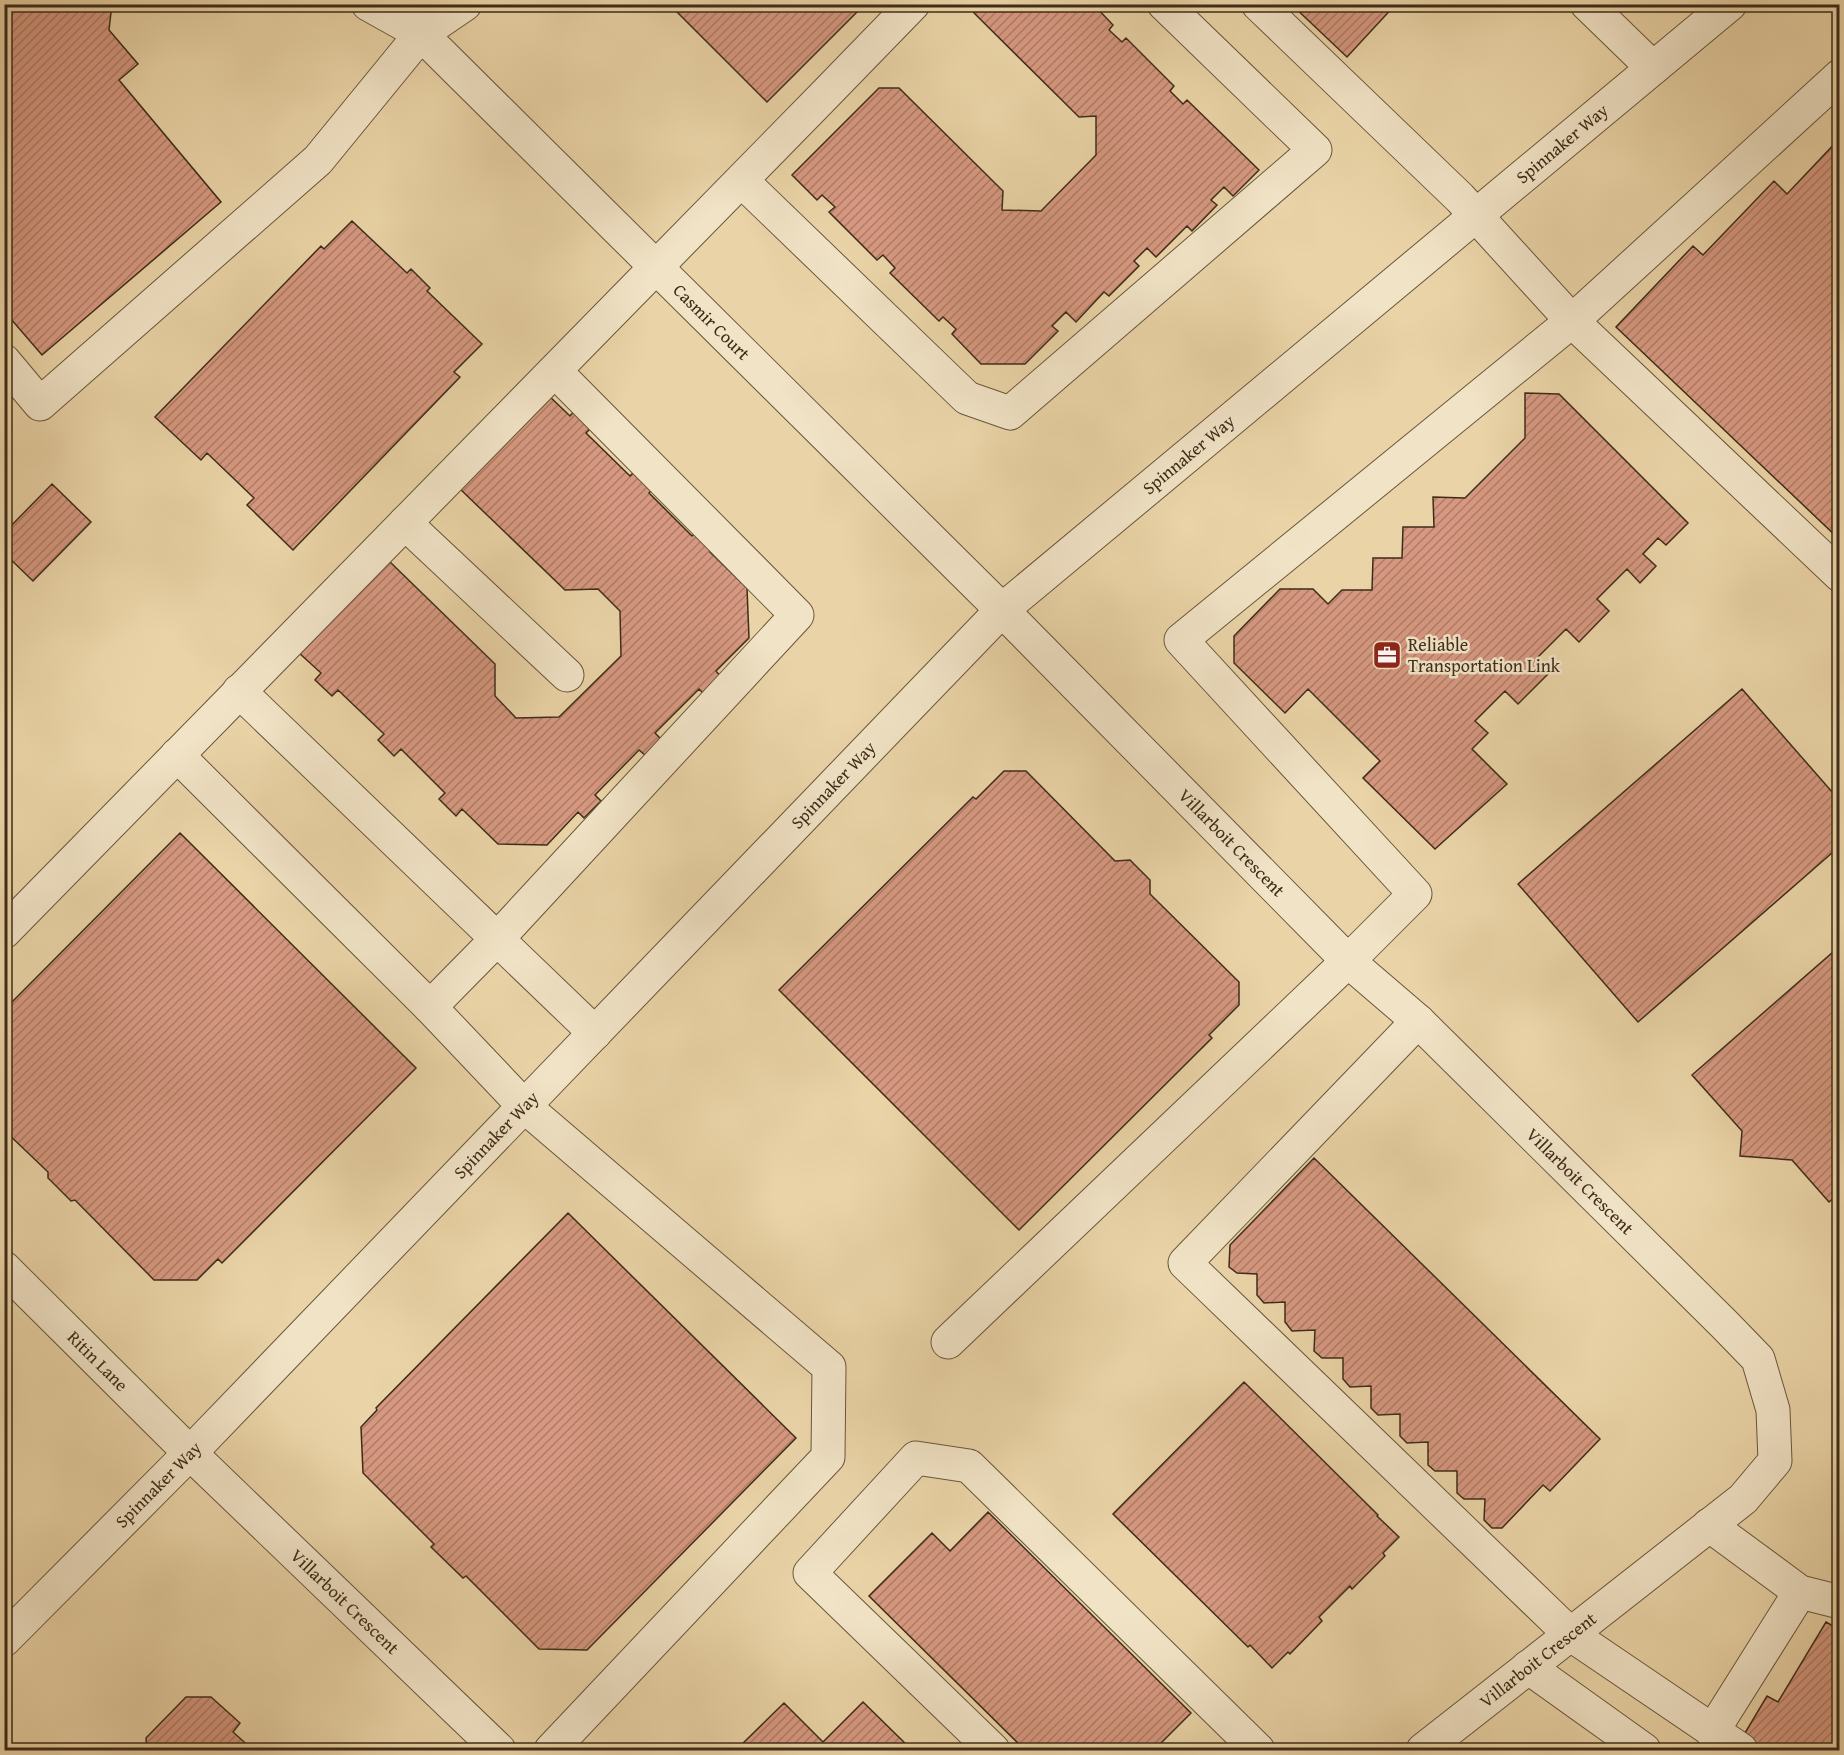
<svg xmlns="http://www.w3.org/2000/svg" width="1844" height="1755" font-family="'Gentium Book Plus',serif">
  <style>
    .building { fill: url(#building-hatch); stroke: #3e2c19; stroke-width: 1.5 }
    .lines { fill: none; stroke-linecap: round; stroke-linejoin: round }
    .minor-casing { stroke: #69563c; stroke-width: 35 }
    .minor { stroke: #f1e3c6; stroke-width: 33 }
    .labels { text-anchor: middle; stroke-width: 5; stroke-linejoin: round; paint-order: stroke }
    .street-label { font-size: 18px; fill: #3e2c19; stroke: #f1e3c6 }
    .poi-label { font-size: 18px; fill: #3e2c19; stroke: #f1e3c6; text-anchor: start }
  </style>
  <defs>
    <pattern id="building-hatch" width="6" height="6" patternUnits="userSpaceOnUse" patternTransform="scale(1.5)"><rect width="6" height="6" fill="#d69880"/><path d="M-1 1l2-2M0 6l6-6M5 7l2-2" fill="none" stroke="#af7c68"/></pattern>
  </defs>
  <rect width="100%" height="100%" fill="#ead4a7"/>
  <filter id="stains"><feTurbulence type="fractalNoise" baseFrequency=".00333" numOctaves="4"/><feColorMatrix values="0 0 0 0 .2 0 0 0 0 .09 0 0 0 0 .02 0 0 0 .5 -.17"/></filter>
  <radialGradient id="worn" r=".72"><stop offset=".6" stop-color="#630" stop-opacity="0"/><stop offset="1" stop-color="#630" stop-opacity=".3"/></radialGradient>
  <path class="building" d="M4,4H112L109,30L138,64L119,80L221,202L42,355L4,311Z
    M669,4H865L767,102Z
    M974,4H1093L1113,25L1109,30L1122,42L1126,38L1174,86L1170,91L1183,104L1187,100L1259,170L1233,196L1224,187L1211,200L1217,205L1192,231L1187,226L1156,257L1147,248L1134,261L1139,266L1109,296L1104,292L1076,322L1066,312L1052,326L1058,331L1025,364H981L952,334L956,329L943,317L939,321L890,273L895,268L883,255L877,260L829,212L835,207L822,195L817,200L792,175L879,88H899L1003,191L1002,210L1041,211L1096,155V116L1079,117L974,13Z
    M1291,4H1396L1347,57Z
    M1840,138V540L1616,327L1693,246L1703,255L1774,181L1787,194Z
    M352,221L407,273L411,269L430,288L427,291L482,344L454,372L460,377L293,550L247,505L254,498L207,453L201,460L155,417L321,246L324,249Z
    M1525,393L1559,394L1688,523L1666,545L1658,538L1643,554L1656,566L1640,583L1627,569L1597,599L1609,611L1579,642L1566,629L1536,659L1549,673L1518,704L1505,691L1475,721L1488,733L1472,749L1507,784L1435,849L1363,778L1380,761L1308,689L1285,713L1234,663V636L1280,589H1313L1328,604L1342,590H1372L1373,558H1402L1403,527H1434L1433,497L1465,498L1525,438Z
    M547,394L570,416L576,409L593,426L586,433L630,476L637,469L655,487L649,493L692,536L699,529L716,546L710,552L747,588L749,638L716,671L721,677L704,694L699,689L655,733L661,739L645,755L639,750L595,795L601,801L584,818L578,812L547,845L498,844L462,809L456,816L439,799L445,793L401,749L394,756L378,740L384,734L338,690L332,696L315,680L321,673L298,652L388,560L495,664V696L516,718L559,717L621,656L620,611L598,589L565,590L459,488Z
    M52,484L91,522L33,581L4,553V533Z
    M1742,689L1840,801V846L1638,1022L1518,884Z
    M1004,771H1026L1115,861L1130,860L1150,880V894L1239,982V1005L1209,1035L1212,1038L1019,1230L779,990L973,797L976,799Z
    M180,833L416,1068L222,1263L218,1259L197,1280H154L75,1200L71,1201L48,1178V1172L4,1130V1010Z
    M1840,946V1193L1829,1202L1792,1160L1740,1156L1742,1131L1692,1075Z
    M1314,1158L1600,1439L1550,1491L1543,1485L1502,1528H1492L1484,1520L1485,1499H1464L1457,1493V1471H1435L1428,1465V1442L1407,1443L1400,1436V1414L1378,1415L1371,1408V1386L1350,1387L1343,1379V1358H1322L1314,1351L1315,1330L1292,1331L1285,1322V1302L1264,1303L1257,1295V1274L1237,1273L1229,1267L1230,1245Z
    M568,1213L796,1438L587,1650L539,1649L466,1576L463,1578L431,1547L434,1544L363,1473L361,1427L377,1410L376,1408Z
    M1244,1382L1378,1515L1377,1516L1399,1537L1383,1553L1385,1556L1352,1589L1350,1586L1319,1617L1322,1621L1290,1654L1288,1652L1272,1668L1250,1645L1248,1647L1113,1514Z
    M988,1512L1191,1713L1154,1750H1025L869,1596L932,1533L950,1551Z
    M1826,1622L1840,1630V1750H1764L1742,1738L1767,1696L1778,1702Z
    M186,1697H211L240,1723L233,1732L253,1750H147L146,1738Z
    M863,1702L912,1750H736L784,1703L823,1742Z"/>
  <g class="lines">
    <g class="minor-casing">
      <g id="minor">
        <path d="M368,4L420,33"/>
        <path id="s1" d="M403,4L421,34L1002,610L1348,961L1418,1021L1725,1325L1758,1359L1773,1410L1775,1461L1743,1499L1423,1750"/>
        <path d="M1258,4L1460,198L1572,321L1840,575"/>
        <path d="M1587,4L1653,68"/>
        <path d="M742,181L967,398L1010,413L1315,150L1164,4"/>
        <path d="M4,361L40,404L318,160L421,34L465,4"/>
        <path d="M405,523L567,675"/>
        <path d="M239,691L595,1033"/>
        <path d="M177,755L430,1007L524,1106L829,1367L828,1457L551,1750"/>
        <path d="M4,932C307,622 612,315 913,4"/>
        <path d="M430,1007L497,939L797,615L556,372"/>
        <path d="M1418,1021L1185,1263L1570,1634L1741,1750"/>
        <path id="s2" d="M4,1268L190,1453L499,1750"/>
        <path d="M948,1342L1348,961L1415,894L1181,640L1572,321L1840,76"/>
        <path d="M1709,1525L1800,1592L1840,1602"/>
        <path id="s3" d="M4,1640L190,1453L1002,610L1730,4"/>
        <path d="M1528,1667L1644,1750"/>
        <path d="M1712,1732L1800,1592"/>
        <path d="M993,1750L810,1573L916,1458L969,1466L1258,1750"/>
      </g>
    </g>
    <use href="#minor" class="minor"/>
  </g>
  <defs>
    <g id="office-square" transform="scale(1.5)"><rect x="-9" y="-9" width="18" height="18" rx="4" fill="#8f2418" stroke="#f1e3c6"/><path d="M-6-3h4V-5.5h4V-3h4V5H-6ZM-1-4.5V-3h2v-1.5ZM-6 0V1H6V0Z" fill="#fff"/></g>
  </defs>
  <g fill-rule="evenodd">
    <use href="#office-square" x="1387" y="655"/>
  </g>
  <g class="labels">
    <g class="street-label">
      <text dy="6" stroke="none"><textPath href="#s3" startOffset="2163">Spinnaker Way</textPath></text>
      <text dy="6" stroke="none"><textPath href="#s1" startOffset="444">Casmir Court</textPath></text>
      <text dy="6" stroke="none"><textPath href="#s3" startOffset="1677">Spinnaker Way</textPath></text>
      <text dy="6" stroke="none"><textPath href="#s3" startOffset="1191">Spinnaker Way</textPath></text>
      <text dy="6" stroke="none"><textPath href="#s1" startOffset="1180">Villarboit Crescent</textPath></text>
      <text dy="6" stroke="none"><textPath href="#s3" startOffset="705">Spinnaker Way</textPath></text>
      <text dy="6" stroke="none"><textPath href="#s1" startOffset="1666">Villarboit Crescent</textPath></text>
      <text dy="6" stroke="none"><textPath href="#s2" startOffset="132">Ritin Lane</textPath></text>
      <text dy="6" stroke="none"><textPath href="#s3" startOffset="219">Spinnaker Way</textPath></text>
      <text dy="6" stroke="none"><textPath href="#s2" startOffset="477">Villarboit Crescent</textPath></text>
      <text transform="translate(1538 1660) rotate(-38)" y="6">Villarboit Crescent</text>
    </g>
    <g class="poi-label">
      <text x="1408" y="651">Reliable<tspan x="1408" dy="21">Transportation Link</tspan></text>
    </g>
  </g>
  <rect width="1844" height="1755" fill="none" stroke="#ead4a7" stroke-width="24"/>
  <rect x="6" y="6" width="1832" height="1743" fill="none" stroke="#3e2c19" stroke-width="3"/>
  <rect x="12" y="12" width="1820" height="1731" fill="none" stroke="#3e2c19" stroke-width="1.5"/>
  <rect width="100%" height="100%" filter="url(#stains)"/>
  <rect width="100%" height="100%" fill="url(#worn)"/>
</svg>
